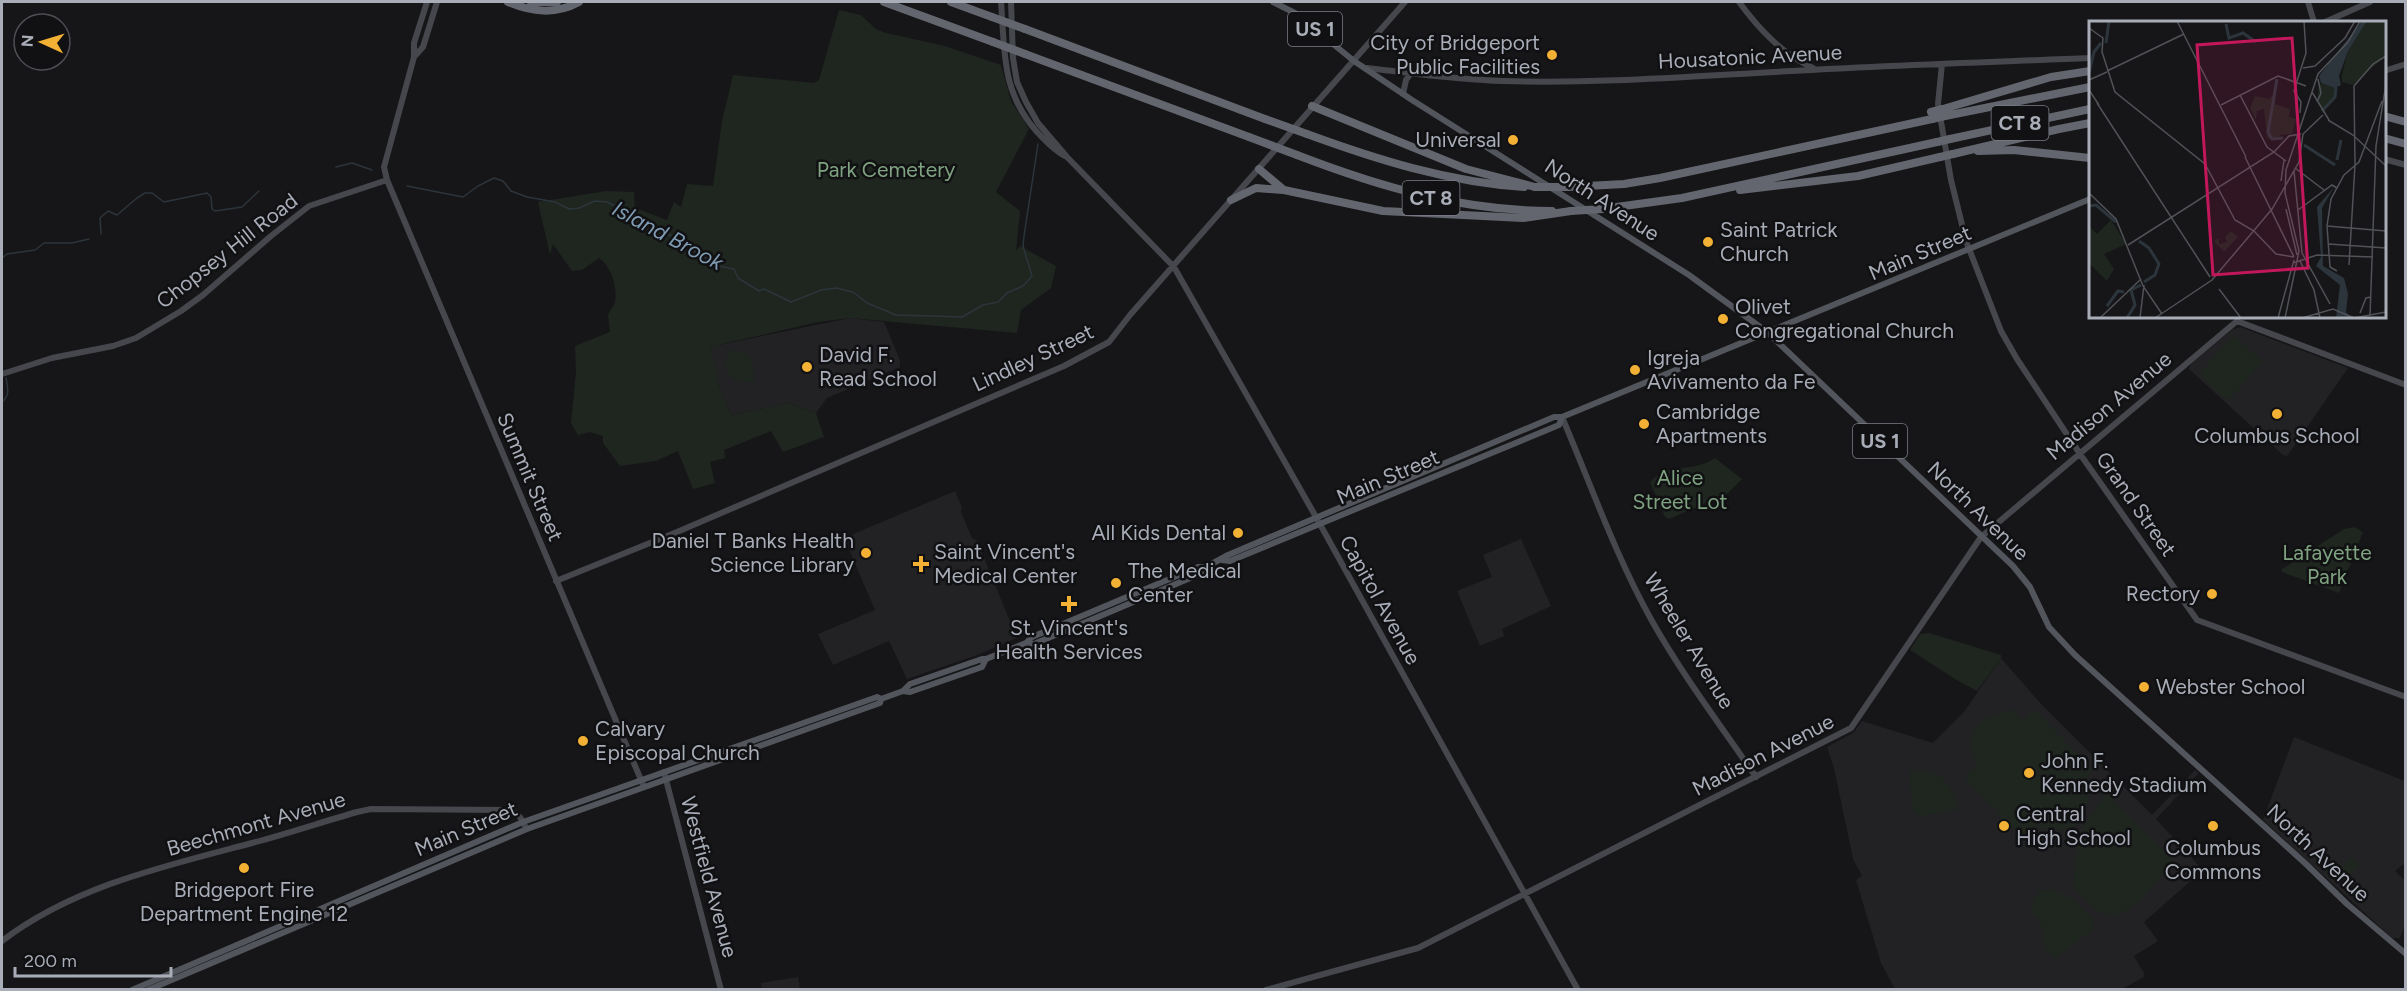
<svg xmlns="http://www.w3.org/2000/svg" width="2407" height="991" font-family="Figtree,sans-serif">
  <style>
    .built { fill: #222225 }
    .green { fill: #1e261f }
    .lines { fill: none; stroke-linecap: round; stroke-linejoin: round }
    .stream { stroke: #2c353c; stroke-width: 1.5 }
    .secondary { stroke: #45474d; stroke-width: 6 }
    .primary { stroke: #53555c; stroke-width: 6 }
    .highway { stroke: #63666e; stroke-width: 8 }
    .highway-bridge { stroke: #63666e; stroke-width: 8 }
    .poi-dot { fill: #f2b134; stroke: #111113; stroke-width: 2 }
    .labels { text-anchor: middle; stroke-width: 5; stroke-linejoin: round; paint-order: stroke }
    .shield { fill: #111113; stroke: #7b7e86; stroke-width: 1.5 }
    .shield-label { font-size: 20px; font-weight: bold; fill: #a8adb8 }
    .poi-label { font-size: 21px; fill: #a8adb8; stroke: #111113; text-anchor: start }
    .street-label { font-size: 21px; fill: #a8adb8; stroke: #111113 }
    .park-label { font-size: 21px; fill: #7fa381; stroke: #111113 }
    .water-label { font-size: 22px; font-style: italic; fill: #7f9bb3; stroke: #111113 }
    .inset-river { fill: none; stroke: #2c353c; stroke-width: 3 }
    .inset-road { fill: none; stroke: #505258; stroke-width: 1.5 }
    .view { fill: #c2185b; fill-opacity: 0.15; stroke: #c2185b; stroke-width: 3 }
    .inset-edge { fill: none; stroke: #a8adb8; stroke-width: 3 }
  </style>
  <rect width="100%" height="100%" fill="#161618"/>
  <path class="built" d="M850,318L884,322L900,360V367L827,398L816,413L789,403L731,415L720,388L709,347Z
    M2240,327L2348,368L2287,456L2283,455L2189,369L2191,364L2232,330Z
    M955,491L962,507L961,512L972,538L977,541L1017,638L977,655L907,679L889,641L833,665L818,634L875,610L844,538Z
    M1521,539L1551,606L1502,629L1504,636L1480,646L1457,591L1492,577L1483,555Z
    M2001,658L2041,704L2152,815L2195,770L2199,773L2156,819L2203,870L2144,922L2158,941L2134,956L2144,973V977L2122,989H1895L1881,963L1856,880L1862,876L1853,859L1834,768L1827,747L1853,733L1862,721L1933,743L1964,712Z
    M2294,737L2405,781V863L2395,871L2405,880V925L2400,938H2392L2263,820Z
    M798,977L800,989H762L761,983Z"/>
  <path class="green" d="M839,10L861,15L876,29L886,33L945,46L1001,65L1011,101L1029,129L996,192L1020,211L1016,251L1020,246L1056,266L1051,288L1021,310L1017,333L850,318L818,322L710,347L720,388L731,415L789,403L816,413L824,437L783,452L771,431L724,450L725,458L710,462L715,483L693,489L678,451L656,461L620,466L603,443V436L590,432L578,435L571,423L576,372L575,346L610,332L608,315C610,311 614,306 615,302C618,288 611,266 599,258L582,270L572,271L553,244L550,255L538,202L606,191L634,192L635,208L667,220L674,202L681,207L687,184L713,186L722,121L733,75L814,83L819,80Z
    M2234,335L2263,362L2228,401L2199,374Z
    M733,349L750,355L755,380C733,390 714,364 733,349Z
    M1715,458L1742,479L1727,494L1669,519L1665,517L1650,482C1670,461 1692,474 1715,458Z
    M2354,527L2363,532L2339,593L2282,572V569L2344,529Z
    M1929,633L2001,655V658L1977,691L1955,679L1910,650L1920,634Z
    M2011,709L2023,721L2034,709L2093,770L2082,781L2092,792C2086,799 2088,807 2084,815C2075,833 2053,835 2037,825L2024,838L1995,812L1997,809L1992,805L1990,806L1964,776L1977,764C1968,747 1970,726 1988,717C1996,713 2004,715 2011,709Z
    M1926,771C1946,774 1955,791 1957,810L1919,816L1913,813L1909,772Z
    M2106,792L2173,861L2143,898L2118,916L2099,913L2073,886L2079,833Z
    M2350,857L2359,865L2343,883L2335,876L2332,878L2320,866C2328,859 2335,860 2343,866Z
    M2052,889L2072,899L2094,920L2093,929L2059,956L2053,958L2046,949L2040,920L2033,915L2032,901L2041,890Z"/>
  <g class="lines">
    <path class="stream" d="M336,167L352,163L372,170
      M407,186L463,197L478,186L494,178L503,181L511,191L527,197L555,202L569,209L579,208L595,201L607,202L654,225L719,266L734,269L738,278L759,291L764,289L791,302L821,290L836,288L853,292L867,303L896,315L962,317L983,305L998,302L1007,293L1023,286L1032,276L1023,246L1024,236L1038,144
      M101,234L100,218L108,211L117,215L137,198L145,193H152L164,202L207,193L211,197L212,209L215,211L242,207L259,191
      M2,258L7,254L35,250L44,243H72L89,239
      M2,364V366
      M2,402C10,395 8,389 6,378"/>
    <path class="secondary" d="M427,2L414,43V57L384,167L387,180L644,787
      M1001,2C1005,51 1001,92 1037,132C1046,141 1053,150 1065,156
      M1011,2L1013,58L1017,82L1026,102L1038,123L1067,157L1174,267L1316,517L1578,990
      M1739,2C1759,29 1782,54 1813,68
      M2308,2L2314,22
      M2325,22L2370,2
      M414,57L423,47L437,2
      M1942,64L1938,104L1951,180L1966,241L2001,331L2017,359L2080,454L2197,620L2406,697
      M1367,68C1412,73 1456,80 1502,81C1598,84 1695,76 1792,71C1891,65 1991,62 2090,58
      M2384,71L2406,64
      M1403,94L1406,80L1411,73
      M2384,159L2406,165
      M2237,321L2406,385
      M2,374L52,358L113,346L136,338L181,311L203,295L271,236L309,206L387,180
      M1562,417C1591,485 1616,557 1652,621C1683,676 1721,726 1756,777
      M556,581L677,532L1064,366L1109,342L1130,315L1405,2
      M664,772L721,990
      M2,941C74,886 165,866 252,843C287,834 322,822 357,812L371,809L511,810L520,817L525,826
      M1266,990L1418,948L1851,728L1981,537L2237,321L2238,316"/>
    <path class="primary" d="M1273,2L1295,13L1354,61L1412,100L1689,275L1767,332L2013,566L2030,587L2049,627L2075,655L2306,864L2347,904L2406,954
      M1222,560L1230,561L1559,425L1562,417
      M1026,643L1034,644L1202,573L1206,567
      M903,691L910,692L982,667L986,659
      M132,990L523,822L877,697L881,699L903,691L910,684L982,659H986L1026,643L1032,637L1198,567H1206L1228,555L1554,417H1562L2090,199
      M148,990L527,829L880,703L881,699"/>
    <path class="highway" d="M508,2C532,12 555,15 579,2
      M531,2H557
      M884,2L993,42
      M951,2L992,17
      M1025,29L1265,119
      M1025,54L1249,137
      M1312,106L1466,169L1535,187
      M1943,109L2051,77L2090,71
      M1945,116L2090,87
      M2384,116L2406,122
      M1307,134C1378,160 1448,182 1524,187
      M2384,138L2406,144
      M1950,139L2090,109
      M1978,151L2014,150L2090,158
      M1953,154L2059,129L2090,123
      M1297,155C1380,187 1462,211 1552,211
      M1259,169L1284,190L1383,211L1523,218L1571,211
      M1568,187L1624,184L1660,178L1932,119
      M1740,190L1858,176L1940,157
      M1231,200L1256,188L1283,190
      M1602,209L1682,198L1937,142"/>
    <path class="highway-bridge" d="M992,17L1025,29
      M993,42L1025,54
      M1931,112L1943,109
      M1265,119L1307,134
      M1932,119L1945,116
      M1249,137L1297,155
      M1937,142L1950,139
      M1940,157L1953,154
      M1535,187H1568
      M1571,211L1602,209"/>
  </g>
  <g class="poi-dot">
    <circle cx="1552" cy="55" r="6"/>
    <circle cx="1513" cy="140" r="6"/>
    <circle cx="1708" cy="242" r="6"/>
    <circle cx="1723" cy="319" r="6"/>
    <circle cx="807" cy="367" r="6"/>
    <circle cx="1635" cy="370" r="6"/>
    <circle cx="2277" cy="414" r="6"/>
    <circle cx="1644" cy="424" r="6"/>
    <circle cx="1238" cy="533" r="6"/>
    <circle cx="866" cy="553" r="6"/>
    <path d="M918 555h6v6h6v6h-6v6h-6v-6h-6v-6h6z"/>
    <circle cx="1116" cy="583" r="6"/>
    <circle cx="2212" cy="594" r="6"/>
    <path d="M1066 595h6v6h6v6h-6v6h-6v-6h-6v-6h6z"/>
    <circle cx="2144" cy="687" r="6"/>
    <circle cx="583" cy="741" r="6"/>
    <circle cx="2029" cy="773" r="6"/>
    <circle cx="2004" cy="826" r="6"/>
    <circle cx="2213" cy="826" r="6"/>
    <circle cx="244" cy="868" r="6"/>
  </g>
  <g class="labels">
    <g class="shield">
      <rect x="1288" y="12" width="54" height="34" rx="4.5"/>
      <rect x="1991.5" y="106" width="57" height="34" rx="4.5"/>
      <rect x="1402.5" y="181" width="57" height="34" rx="4.5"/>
      <rect x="1853" y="424" width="54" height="34" rx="4.5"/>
    </g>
    <g class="shield-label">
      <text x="1315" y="36">US 1</text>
      <text x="2020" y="130">CT 8</text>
      <text x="1431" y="205">CT 8</text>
      <text x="1880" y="448">US 1</text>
    </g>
    <g class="poi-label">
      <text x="1540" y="50" text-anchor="end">City of Bridgeport<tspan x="1540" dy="24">Public Facilities</tspan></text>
      <text x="1501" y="147" text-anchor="end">Universal</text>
      <text x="1720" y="237">Saint Patrick<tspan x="1720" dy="24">Church</tspan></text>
      <text x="1735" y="314">Olivet<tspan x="1735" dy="24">Congregational Church</tspan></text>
      <text x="819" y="362">David F.<tspan x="819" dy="24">Read School</tspan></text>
      <text x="1647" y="365">Igreja<tspan x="1647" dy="24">Avivamento da Fe</tspan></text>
      <text x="1656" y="419">Cambridge<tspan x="1656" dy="24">Apartments</tspan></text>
      <text x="2277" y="443" text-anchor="middle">Columbus School</text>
      <text x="1226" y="540" text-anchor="end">All Kids Dental</text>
      <text x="854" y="548" text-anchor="end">Daniel T Banks Health<tspan x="854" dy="24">Science Library</tspan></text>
      <text x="934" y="559">Saint Vincent's<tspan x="934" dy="24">Medical Center</tspan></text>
      <text x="1128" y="578">The Medical<tspan x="1128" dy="24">Center</tspan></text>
      <text x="2200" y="601" text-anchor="end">Rectory</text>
      <text x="1069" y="635" text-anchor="middle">St. Vincent's<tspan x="1069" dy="24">Health Services</tspan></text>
      <text x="2156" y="694">Webster School</text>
      <text x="595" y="736">Calvary<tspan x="595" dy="24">Episcopal Church</tspan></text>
      <text x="2041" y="768">John F.<tspan x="2041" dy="24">Kennedy Stadium</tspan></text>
      <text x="2016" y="821">Central<tspan x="2016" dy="24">High School</tspan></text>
      <text x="2213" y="855" text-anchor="middle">Columbus<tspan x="2213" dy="24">Commons</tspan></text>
      <text x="244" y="897" text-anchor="middle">Bridgeport Fire<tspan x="244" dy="24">Department Engine 12</tspan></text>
    </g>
    <g class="street-label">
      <text transform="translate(1750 57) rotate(-3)" y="7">Housatonic Avenue</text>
      <text transform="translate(1602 200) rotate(33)" y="7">North Avenue</text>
      <text transform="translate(227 251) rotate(-38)" y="7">Chopsey Hill Road</text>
      <text transform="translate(1920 253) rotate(-23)" y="7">Main Street</text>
      <text transform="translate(1033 358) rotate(-25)" y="7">Lindley Street</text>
      <text transform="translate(2109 406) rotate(-40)" y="7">Madison Avenue</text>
      <text transform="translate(530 477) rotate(67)" y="7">Summit Street</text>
      <text transform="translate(1388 477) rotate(-23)" y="7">Main Street</text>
      <text transform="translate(2136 504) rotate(55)" y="7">Grand Street</text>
      <text transform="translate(1978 511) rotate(44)" y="7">North Avenue</text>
      <text transform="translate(1380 600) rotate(61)" y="7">Capitol Avenue</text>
      <text transform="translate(1689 641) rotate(59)" y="7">Wheeler Avenue</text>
      <text transform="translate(1763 755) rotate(-27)" y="7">Madison Avenue</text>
      <text transform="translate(256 824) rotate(-16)" y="7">Beechmont Avenue</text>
      <text transform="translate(466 829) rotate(-23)" y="7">Main Street</text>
      <text transform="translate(2318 853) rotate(43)" y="7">North Avenue</text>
      <text transform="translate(709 877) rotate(75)" y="7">Westfield Avenue</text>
    </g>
    <g class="park-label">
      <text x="886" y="177">Park Cemetery</text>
      <text x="1680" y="485">Alice<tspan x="1680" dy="24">Street Lot</tspan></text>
      <text x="2327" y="560">Lafayette<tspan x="2327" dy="24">Park</tspan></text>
    </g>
    <g class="water-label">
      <text transform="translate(668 235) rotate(28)" y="8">Island Brook</text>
    </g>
  </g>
  <g transform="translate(2089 21)">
    <rect width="297" height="297" fill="#161618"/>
    <path d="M278,0H297L295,36L264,64L253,61V55L251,61L259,30ZM230,62L245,66V78L233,89L228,80ZM187,70L186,83L201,88L200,96L207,98L203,113L191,114L185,120L178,117L175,88L168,90L167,99L161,87L166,75L180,78ZM22,199L37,223L15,233L25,248L18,260L0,242V205L8,213ZM142,210L149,216L135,231L125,220L130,217V223L138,221L136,216Z" fill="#1e261f"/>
    <path d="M273,0H278L259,30L250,55L252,64L246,67L232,62L230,55ZM245,166L233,187L234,245L255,257L259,273L257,291L263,297H247L251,264L227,245L232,236L228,186Z" fill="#2c353c"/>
    <path class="inset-river" d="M137,3L140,17L154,12L167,21M17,22L20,0M0,52L5,31L12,22M188,58L179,111L183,118L194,117M233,90L246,76L247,66M215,124L246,144M248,139L252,119M0,185L7,184L27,201M50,220L60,227L70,243L66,254L55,261M18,285L29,270L35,271M38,297L46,284L42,269L52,264"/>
    <path class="inset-road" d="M88,0L157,136M0,7L14,17L13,31L26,71L116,143L146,199L165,210L187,233L205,236M214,47L226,45L256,17L266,0M18,50L95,13M0,59L18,51M208,60L217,32L215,0M208,60L205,70L212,81L211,92M265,65L284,43L297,35M0,69L10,84M223,71L240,99M151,74L178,126L197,140M228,81L232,72L229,58M8,82L121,256M132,84L189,55L217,65M239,99L264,114L297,145M156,136L205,236M206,147L235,169M205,150L213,232L241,283M192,160L195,139M0,172L27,198L54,265L73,293M197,188L208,234M209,189L243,164L248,167M238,205L297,210M240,223L297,227M39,224L185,131L200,115L212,113M211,240L225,269L231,297M204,242L228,234L284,236M260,244L266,144L265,65M248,250L241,246L238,205L242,178L255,154L270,141L293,80M130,268L152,297M271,292L277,277L282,276M281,295L287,125L296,69L297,11M11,297L52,258M51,297L55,264M66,297L123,259L162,213L183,188L210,141L214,113L234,94M189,297L205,239M196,297L210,230L196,172L197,149L229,53L259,21L271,0M213,297L244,288L265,297M265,297L297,291"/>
    <path class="view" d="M203,17L219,247L124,254L108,24Z"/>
    <rect width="297" height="297" class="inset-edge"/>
  </g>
  <rect width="2407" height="991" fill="none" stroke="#a8adb8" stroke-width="6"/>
  <g transform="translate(42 42) rotate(274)"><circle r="28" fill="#111113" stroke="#4d4f55" stroke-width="1.5"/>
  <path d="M0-4.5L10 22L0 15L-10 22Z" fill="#f2b134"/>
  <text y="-9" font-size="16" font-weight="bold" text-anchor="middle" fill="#a8adb8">N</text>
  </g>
  <path d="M15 967v9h156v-9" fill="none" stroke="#a8adb8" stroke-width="3"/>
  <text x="24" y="967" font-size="18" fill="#a8adb8" stroke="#111113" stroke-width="4.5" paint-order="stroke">200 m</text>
</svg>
